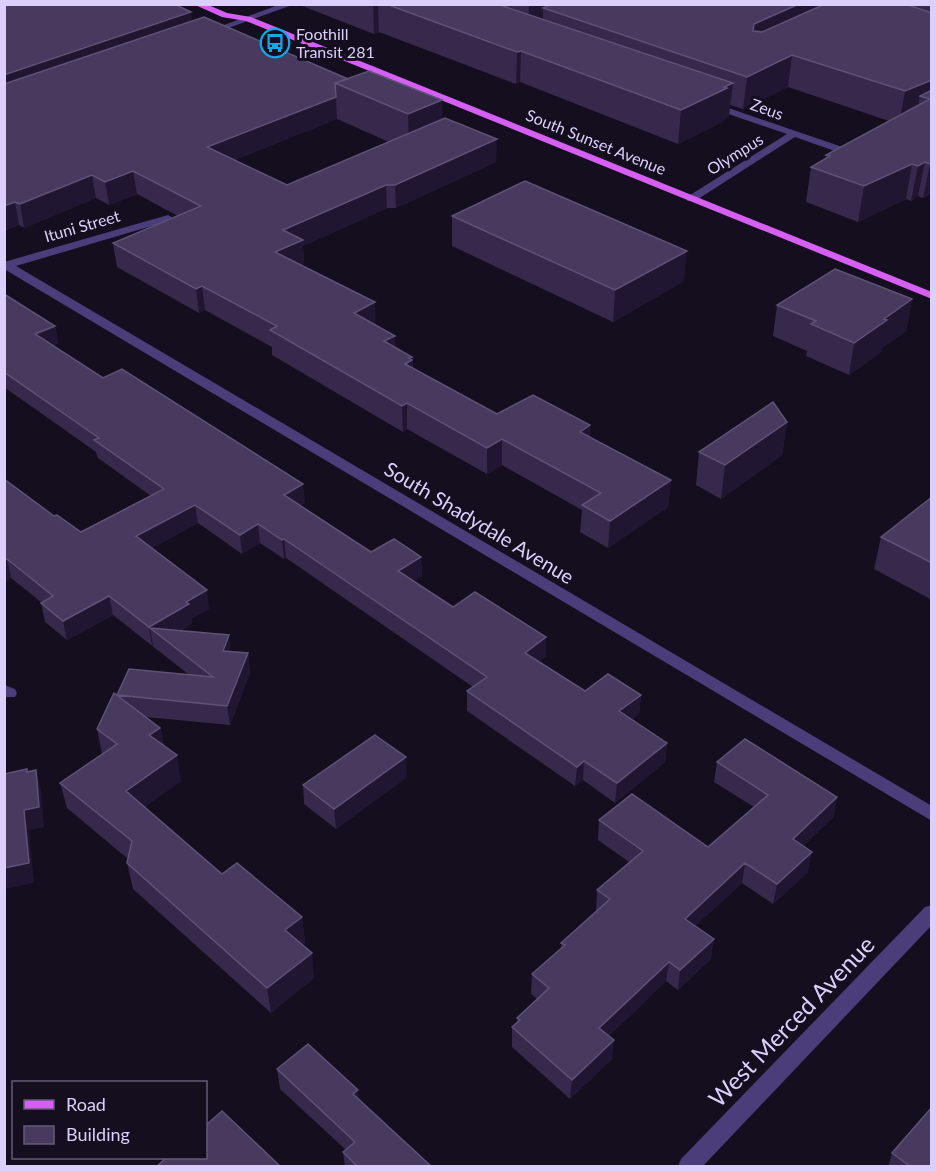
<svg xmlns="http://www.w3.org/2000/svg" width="936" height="1171" font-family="Lato,sans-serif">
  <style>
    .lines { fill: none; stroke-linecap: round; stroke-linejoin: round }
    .minor { fill: #4a3d7a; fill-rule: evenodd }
    .major { fill: #d65ff3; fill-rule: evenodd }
    .wall { fill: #36294b; fill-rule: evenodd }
    .shaded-wall { fill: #211632 }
    .building { fill: #473a5e; stroke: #5f5277; stroke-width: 1.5 }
    .labels { text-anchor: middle; stroke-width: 6; stroke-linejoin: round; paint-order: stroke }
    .far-poi-label { font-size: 16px; fill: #dccffb; stroke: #140e1f; text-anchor: start }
    .far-street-label { font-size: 16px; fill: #dccffb; stroke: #140e1f }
    .street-label { font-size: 20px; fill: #dccffb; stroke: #140e1f }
    .near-street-label { font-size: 24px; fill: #dccffb; stroke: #140e1f }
  </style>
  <rect width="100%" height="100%" fill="#140e1f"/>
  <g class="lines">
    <path class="minor" d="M281,4H295L212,34L205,32Z
      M711,102L857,152L858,154L849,156L795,137L695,201H687V197L787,134L708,107L706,105Z
      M168,215L173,218L172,220L16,266L932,806V821L4,269V262Z
      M4,685L15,689L17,693L15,697H4Z
      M932,905V925L703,1166H678L681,1159L925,907Z"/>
    <path class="major" d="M193,4H206L227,13L251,17L932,292V299L246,21L222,17Z"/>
  </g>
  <path class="wall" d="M4,4L192,21L348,79L442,100V120L496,162L396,208H387L303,246L304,264L301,265L376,325L395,347L412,357L413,369L497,414L590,425V437L671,480L668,507L608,548L580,532L582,510L502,465L487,474L407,429L403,432L272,355V347L205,310L199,313L117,267L113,243L178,216L137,194L109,205L96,198L24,228L19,225L4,231ZM337,119L389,142L287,185L234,160Z
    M297,4H932V193L923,198L918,196L911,201L906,199L858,222L806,202L811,167L825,159L826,155L889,121L788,87L743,109L730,105L729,116L724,119V121L678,144L520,82L516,84L379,32L374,34Z
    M452,216L684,281L613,322L452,246Z
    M4,294L55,326L58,343L53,346L103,378L305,503L300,505L371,552L421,557L422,576L413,581L453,607L546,656L539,661L585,691L641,695L639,714L632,720L667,743L665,762L615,803L583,780L575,786L467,711V691L473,687L286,558L284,559L260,543L242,554L198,523L152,548L209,609L191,619L192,623L180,631L231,652L248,653L250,673L230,725L146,717L160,728L164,746L181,781L144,807L222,874L302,917L305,943L302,945L314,978L271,1013L133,889L127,863L128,859L67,808L60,783L102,754L97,729L117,695L188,674L113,615L67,640L45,622L41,603V602L11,578L4,582V479L54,516L81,532L151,496L98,458L96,452L4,387Z
    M912,299L906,331L882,348L881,352L849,375L806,356L807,351L773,336L777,305Z
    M787,422L782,455L721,499L696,485L699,452Z
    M932,497V600L874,569L881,537Z
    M717,762L837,797L833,817L803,846L808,872L773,904L742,883L695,926L711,959L678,990L666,981L609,1036L612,1059L570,1099L512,1047V1027L517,1023V1018L537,999L531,994L532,974L561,949V943L597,911L596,910L597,890L629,862L598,840L599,820L708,847L754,807L714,782Z
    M407,777L336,829L304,804L303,785Z
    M277,1069L359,1100L431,1167H345L343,1152L346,1150L280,1089Z
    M892,1153L932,1167H888Z"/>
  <path class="shaded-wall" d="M373,4H378L379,32L374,34Z
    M529,4H601L543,8V28L528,34Z
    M799,4H840L750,55L754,24Z
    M191,12L193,32L4,97V75Z
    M521,51L520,82L516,84L517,52Z
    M792,55L788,87L743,109L747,77Z
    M932,80V110L930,99L920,96L916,116L899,124L905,91Z
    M733,83L729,116L724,119V121L678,144L681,110Z
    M336,97L337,119L210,169L207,147Z
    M442,100L443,137L409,151L408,114Z
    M497,139L496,162L396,208L395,185Z
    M925,162L918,196L911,201L918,166Z
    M932,163V193L923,198L930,164Z
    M912,164L906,199L858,222L864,186Z
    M133,171L137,194L109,205L105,182Z
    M92,175L96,198L24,228L20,204Z
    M386,185L387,208L303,246L304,264L277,276L275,252L283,230Z
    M15,202L19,225L4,231V206Z
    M687,251L684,281L613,322L615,290Z
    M202,286L205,310L199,313L196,289Z
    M912,299L906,331L882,348L881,352L849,375L854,343L884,319Z
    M375,302L376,326L354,313Z
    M55,326L58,343L39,352L35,334Z
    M395,336L396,361L384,341Z
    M412,357V360L413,385L405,364L409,358Z
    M407,403V429L403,432L402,406Z
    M787,422L782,455L721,499L725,465Z
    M590,425L589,451L580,432Z
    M502,439V465L487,474V448Z
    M671,480L668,507L608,548L610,521Z
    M303,484L305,503L286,514L284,495Z
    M195,505L198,523L139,555L136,536Z
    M258,524L260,543L242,554L240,535Z
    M284,539L286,558L284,559L282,540Z
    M421,557L422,576L399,590L398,571Z
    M7,559L11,578L4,582V560Z
    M207,590L209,609L191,619L192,623L165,639L150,628L153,646H152L149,627L186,602Z
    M109,596L113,615L67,640L63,621Z
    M229,635L231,655L223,651Z
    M546,637V656L525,672V653Z
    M248,653L250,673L230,725L227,706Z
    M641,695L639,714L617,731L619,711Z
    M160,728L165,753L149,735Z
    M667,743L665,762L615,803L617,783Z
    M177,755L181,781L131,817L126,791Z
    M406,757L407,777L336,829L334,809Z
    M584,761L583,780L575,786L577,767Z
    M36,770L41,790L44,827L29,830L34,883L4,889V868L24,810Z
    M837,797L833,817L789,859L793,839Z
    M812,852L808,872L773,904L777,884Z
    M745,863L742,883L682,938L685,919Z
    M302,917L305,943L288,956L285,930Z
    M714,939L711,959L678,990L680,970Z
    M312,953L314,978L271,1013L267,988Z
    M669,962L666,981L597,1048L599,1028Z
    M614,1040L612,1059L570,1099L572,1080Z
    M358,1090L360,1109L353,1094Z"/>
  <path class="building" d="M4,4H174L191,12L4,75Z
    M386,4H497L733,83L724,87L727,88L681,110L521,51L517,52Z
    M552,4H799L754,24L753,31L762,32L825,4H905L932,13V80L905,91L792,55L747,77L543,8Z
    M204,17L348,79L335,83L336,97L207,147L287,185L445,118L497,139L395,185H386L283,230L303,240L275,252L375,302L354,313L395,336L384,341L412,357L409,358L412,360L405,364L497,414L533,395L590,425L580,432L671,480L610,521L582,505L601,493L502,439L487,448L407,403L402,406L270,330L277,326L202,286L196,289L113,243L201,206L133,171L105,182L92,175L20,204L15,202L4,206V84Z
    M369,71L442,100L408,114L335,83Z
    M932,90V163L930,164L925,162L918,166L912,164L864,186L811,167L830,156L826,155L930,99L920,96Z
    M525,181L687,251L615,290L452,216Z
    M835,269L912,299L884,319L887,320L854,343L811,324L816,321L777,305Z
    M4,294L55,326L35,334L103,378L122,369L303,484L284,495L371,552L394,539L421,557L398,571L453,607L475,592L546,637L525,653L585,691L608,674L641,695L619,711L667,743L617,783L584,761L577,767L467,691L487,677L284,539L282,540L258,524L240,535L195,505L136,536L207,590L186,602L189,604L149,627L109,596L63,621L41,603L53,596L7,559L4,560V479L54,516L57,515L81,532L164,489L94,440L99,438L4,372Z
    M773,402L787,422L725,465L699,452Z
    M932,497V563L881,537Z
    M150,628L229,635L223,651L248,653L227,706L117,695L129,669L213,677Z
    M114,693L160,728L149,735L177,755L126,791L222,874L237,863L302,917L285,930L312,953L267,988L127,863L132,841L60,783L117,744L97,729Z
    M375,735L406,757L334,809L303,785Z
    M745,739L837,797L793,839L812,852L777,884L745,863L685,919L714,939L680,970L669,962L599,1028L614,1040L572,1080L512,1027L520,1020L517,1018L549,988L532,974L565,945L561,943L610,899L597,890L643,851L599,820L632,794L708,847L768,795L717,762Z
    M27,769V772L36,770L39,807L24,810L29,863L4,868V774Z
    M308,1044L358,1090L353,1094L431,1166L430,1167H358L343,1152L355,1142L277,1069Z
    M932,1107V1167H911L892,1153Z
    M222,1111L281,1167H156L166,1158H206V1125Z"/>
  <defs>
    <g id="bus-ring" transform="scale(1.5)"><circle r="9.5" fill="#140e1f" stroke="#12a9e5" stroke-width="1.5"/><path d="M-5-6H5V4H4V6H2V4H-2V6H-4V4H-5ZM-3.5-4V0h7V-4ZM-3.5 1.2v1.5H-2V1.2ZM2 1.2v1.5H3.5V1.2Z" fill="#12a9e5"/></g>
  </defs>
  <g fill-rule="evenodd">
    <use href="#bus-ring" x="275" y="43"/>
  </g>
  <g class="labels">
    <g class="far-poi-label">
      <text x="296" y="40">Foothill<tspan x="296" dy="18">Transit 281</tspan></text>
    </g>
    <g class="far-street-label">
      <text transform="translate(767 109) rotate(20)" y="6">Zeus</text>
      <text transform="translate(596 142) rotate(22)" y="6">South Sunset Avenue</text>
      <text transform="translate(735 154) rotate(-32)" y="6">Olympus</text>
      <text transform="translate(82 226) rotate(-16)" y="6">Ituni Street</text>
    </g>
    <g class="street-label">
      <text transform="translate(479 523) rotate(31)" y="7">South Shadydale Avenue</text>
    </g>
    <g class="near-street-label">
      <text transform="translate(792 1022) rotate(-46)" y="8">West Merced Avenue</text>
    </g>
  </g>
  <rect width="936" height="1171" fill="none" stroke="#dccffb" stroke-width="12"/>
  <rect x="12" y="1081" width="195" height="78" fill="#140e1f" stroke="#645b77" stroke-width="1.5"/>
  <rect x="24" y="1100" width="30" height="9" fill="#d65ff3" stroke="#645b77" stroke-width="1.5"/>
  <text x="66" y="1111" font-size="18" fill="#dccffb">Road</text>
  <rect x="24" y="1126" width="30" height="18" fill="#473a5e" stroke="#645b77" stroke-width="1.5"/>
  <text x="66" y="1141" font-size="18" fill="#dccffb">Building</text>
</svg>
